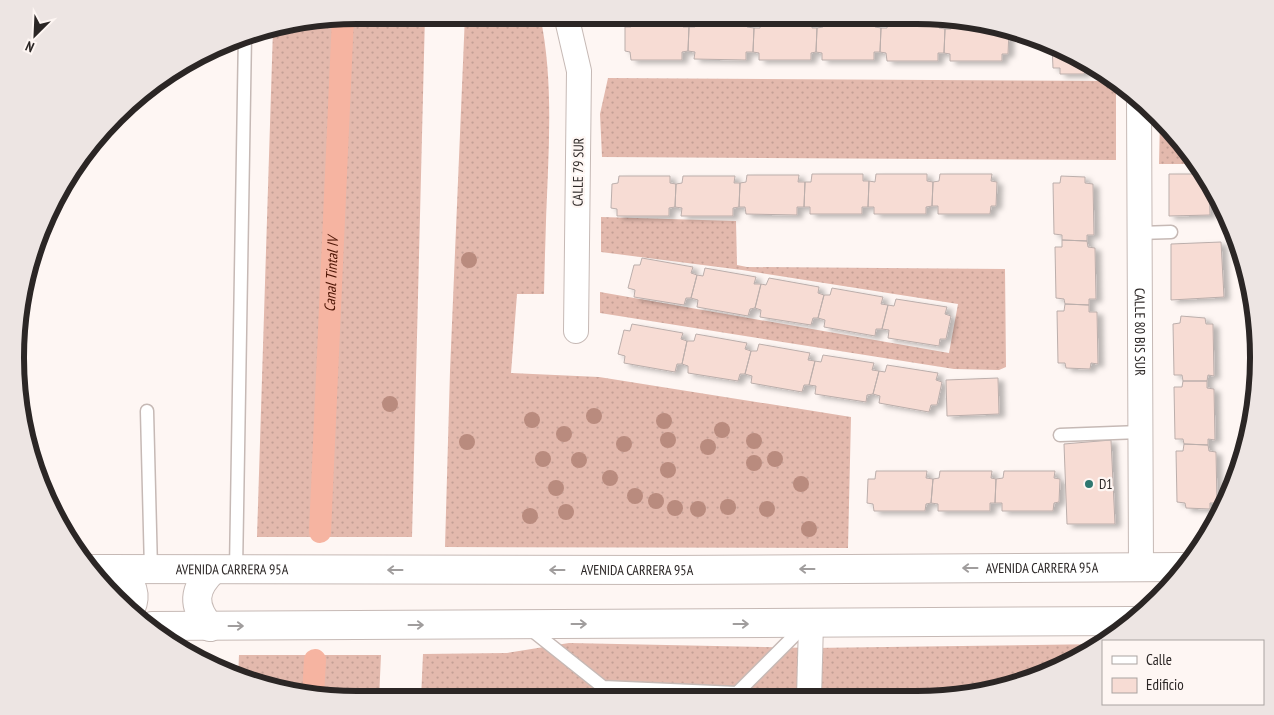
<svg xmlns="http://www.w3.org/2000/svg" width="1274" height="715" font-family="'PT Sans Narrow',sans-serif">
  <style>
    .grass { fill: url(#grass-dots) }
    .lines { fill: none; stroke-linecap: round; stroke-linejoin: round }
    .canal { stroke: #f6b4a1; stroke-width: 22 }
    .building { fill: #f7dcd4; stroke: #bbaeab; filter: url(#shadow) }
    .service-casing { stroke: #c6b9b5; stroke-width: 15 }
    .minor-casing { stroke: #c6b9b5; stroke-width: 26 }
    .secondary-casing { stroke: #c6b9b5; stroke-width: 30 }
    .service { stroke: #fff; stroke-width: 12 }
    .minor { stroke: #fff; stroke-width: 24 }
    .secondary { stroke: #fff; stroke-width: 28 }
    .tree { fill: #b98b7e }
    .oneway { stroke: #a09d9d }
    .poi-dot { fill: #2f7770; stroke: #fef6f3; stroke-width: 2 }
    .labels { text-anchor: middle; stroke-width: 4.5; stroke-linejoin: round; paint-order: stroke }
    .street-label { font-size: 14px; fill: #2b2625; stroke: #fef6f3 }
    .poi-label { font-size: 14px; fill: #2b2625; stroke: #fef6f3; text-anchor: start }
    .water-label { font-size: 15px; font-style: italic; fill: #4d1403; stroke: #fef6f3 }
    .rim { fill: none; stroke: #2b2625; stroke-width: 6 }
  </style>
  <defs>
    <pattern id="grass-dots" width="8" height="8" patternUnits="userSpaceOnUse" patternTransform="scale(1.25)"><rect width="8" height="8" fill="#e3b9ad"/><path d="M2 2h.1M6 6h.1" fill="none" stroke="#c39f95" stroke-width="1.8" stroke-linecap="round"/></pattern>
    <filter id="shadow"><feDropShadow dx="5.5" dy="3" stdDeviation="2.5" flood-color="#0004"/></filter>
  </defs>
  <rect width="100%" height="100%" fill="#fef6f3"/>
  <path class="grass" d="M358,15H425L412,537H257L273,29Z
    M465,15H540C551,67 550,119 548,171C546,212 545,253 544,294H517L511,373L599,377L851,417L848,548L445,547L450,371Z
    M608,78L1116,81V160L602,157L600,114Z
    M1160,118L1188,149L1198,164H1159Z
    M601,217L736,221L737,265L747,267L1005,269L1006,367L999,370L954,369L600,313V292L949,353L958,304L742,270L601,252Z
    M569,643L812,648L1103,644L1027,682L961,697L421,699L423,654L507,653Z
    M239,655H381L379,699H335L248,682L238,678Z"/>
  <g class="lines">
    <g class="canal">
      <path id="s1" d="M320,532L343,17"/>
      <path d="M313,695L315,660"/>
    </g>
  </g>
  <path class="building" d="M632,20H684L683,27H689L688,51L682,52V60H631L630,52L625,51V27H631Z
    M696,20H748L747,27L754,28L753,52H746V60L694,59L695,52L688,51L689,27H695Z
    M824,20H875V27L881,28L880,52H874V60H822V53L816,52L817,28L823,27Z
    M761,21H812V28H817L816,52L811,53V60H759V53L753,52L754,28H760Z
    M888,21H940L939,28L945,29L944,53H938V61H887L886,53L880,52L881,28H887Z
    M952,22H975L1003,26V28L1009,31L1008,54H1002V61H950V54L944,53L945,29H951Z
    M1052,46L1088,61L1093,64V68H1086L1084,74H1060V68H1053Z
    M812,174H863V181H869L868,207H862V214H810V207H804L805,182H811Z
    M876,174H927V181L933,182L932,206L926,207V214H874V207H868L869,181L875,182Z
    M940,174H992L991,181L997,182L996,206H991L990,214H938V206H932L933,182L939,181Z
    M1169,174H1204L1209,182L1210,215L1169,216Z
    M747,175H799L798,182H805L804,207H797V215L746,214L745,207H739L740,183L746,182Z
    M619,176H670V183L676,184L675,207L669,208V216H617V209L611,208L612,184L618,183Z
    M683,176H735L734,183H740L739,207L733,208V216H681L682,208L675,207L676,184L682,183Z
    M1061,176L1085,177V183L1093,184L1094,235H1087V241L1062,240V235L1054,234L1053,183H1060Z
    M1209,182L1224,206L1226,212H1217V205L1210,204Z
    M1062,240L1087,241L1088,247L1095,248L1096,299H1089V305L1065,304L1064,299L1056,298L1055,247H1062Z
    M1221,242L1224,297L1171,300V244Z
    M642,258L693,267L691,273L697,275L691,298H686L684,305L634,297L635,290L628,288L634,265H640Z
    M705,268L756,277L754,284H761L755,308L750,309L748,316L697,307L698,300L691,298L697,275L703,276Z
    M769,278L819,287L818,293L824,295L818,318H813L811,325L760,317L761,310L755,308L761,284L766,285Z
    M832,288L883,297L881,304L888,305L882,329H876L875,336L824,327L825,320L818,318L824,295H830Z
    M896,299L947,307L945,314L951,316L946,339H940L939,346L888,338L889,330L882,329L888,305L894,306Z
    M1065,304L1089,305V312H1097L1098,364L1091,363L1090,369L1066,368L1065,363H1058L1057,311H1064Z
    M1181,316L1205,318L1206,324H1213L1214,376L1208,375L1207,381H1183L1182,375H1174L1173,324L1180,323Z
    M632,324L683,333L681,339L687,341L682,364H677L675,372L624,363L625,356L618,354L624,330L630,331Z
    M696,334L747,343L745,349L751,351L745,374H740L738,381L688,373V366L682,364L687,341H694Z
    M759,344L810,353L808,360L815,361L809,385H804L802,392L751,383L752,376L745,374L751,351H757Z
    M823,355L874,363L872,370L879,371L873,394L867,395L866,402L815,394L816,386L809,385L815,361L821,362Z
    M887,365L938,373L936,380L942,382L937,405H931L929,412L879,403L880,396L873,394L879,371L885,372Z
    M998,378L999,414L947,416L946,380Z
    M1183,381H1207V388L1214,389L1215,440L1208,439V445L1184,444L1183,439H1175L1174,387H1182Z
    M1111,440L1115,524H1067L1064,444Z
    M1184,444L1208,445L1209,451L1216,452L1217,503H1210V509L1186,508L1185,503L1177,502L1176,451H1183Z
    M876,471H927L926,478L933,479L931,503L926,504L925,511H874L873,504L867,503L868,479H875Z
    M940,471H992L991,478L996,479L995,503H990V511H938V504L931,503L933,479L939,478Z
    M1004,471H1055L1054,478L1060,479L1059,502L1054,503L1053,511H1002V503H995L996,479L1003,478Z"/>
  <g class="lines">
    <g class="service-casing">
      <path id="service" d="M1139,233L1171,232
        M147,411L151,570
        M1060,435L1140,432
        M236,570L245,34
        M529,628L603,687L737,693L794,636L801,624"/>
    </g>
    <g class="minor-casing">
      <g id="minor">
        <path d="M566,15L579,71L576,331"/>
        <path id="s2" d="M1139,97L1141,568"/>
        <path d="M809,698L811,623"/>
      </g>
    </g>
    <g class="secondary-casing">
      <g id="secondary">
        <path id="s3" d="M91,569L667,570L1183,567"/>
        <path d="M118,569C130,580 138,592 131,608"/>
        <path d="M152,626L1132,621"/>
        <path d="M210,627C192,606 193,589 213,570"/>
      </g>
    </g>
    <use href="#service" class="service"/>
    <use href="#minor" class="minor"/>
    <use href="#secondary" class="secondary"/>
  </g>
  <g class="tree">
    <circle cx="469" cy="260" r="8"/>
    <circle cx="390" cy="404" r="8"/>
    <circle cx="594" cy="416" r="8"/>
    <circle cx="532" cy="420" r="8"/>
    <circle cx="664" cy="421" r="8"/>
    <circle cx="722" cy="430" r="8"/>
    <circle cx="564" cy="434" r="8"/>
    <circle cx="668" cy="440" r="8"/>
    <circle cx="754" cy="441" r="8"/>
    <circle cx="467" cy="442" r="8"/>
    <circle cx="624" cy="444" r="8"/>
    <circle cx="708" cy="447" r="8"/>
    <circle cx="543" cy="459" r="8"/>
    <circle cx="775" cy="459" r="8"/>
    <circle cx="579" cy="460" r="8"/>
    <circle cx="754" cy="463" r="8"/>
    <circle cx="668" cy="470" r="8"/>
    <circle cx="610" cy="478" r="8"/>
    <circle cx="801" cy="484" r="8"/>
    <circle cx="556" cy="488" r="8"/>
    <circle cx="635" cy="496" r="8"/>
    <circle cx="656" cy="501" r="8"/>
    <circle cx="728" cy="507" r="8"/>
    <circle cx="675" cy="508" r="8"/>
    <circle cx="698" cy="509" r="8"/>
    <circle cx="767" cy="509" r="8"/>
    <circle cx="566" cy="512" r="8"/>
    <circle cx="530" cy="516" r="8"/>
    <circle cx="809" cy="529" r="8"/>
  </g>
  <defs><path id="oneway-shaft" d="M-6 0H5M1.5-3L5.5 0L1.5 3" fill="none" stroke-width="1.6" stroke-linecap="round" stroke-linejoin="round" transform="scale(1.25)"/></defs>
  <g class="oneway">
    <use href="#oneway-shaft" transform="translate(970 568) rotate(180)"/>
    <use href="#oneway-shaft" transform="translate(807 569) rotate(180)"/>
    <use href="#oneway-shaft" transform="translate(395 570) rotate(180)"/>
    <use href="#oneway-shaft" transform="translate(557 570) rotate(180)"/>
    <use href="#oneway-shaft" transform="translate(579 624)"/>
    <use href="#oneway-shaft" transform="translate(741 624)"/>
    <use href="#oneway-shaft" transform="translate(416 625)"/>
    <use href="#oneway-shaft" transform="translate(236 626)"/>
  </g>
  <circle class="poi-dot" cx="1089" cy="484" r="5"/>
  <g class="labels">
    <g class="street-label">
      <text transform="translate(578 172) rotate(-89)" y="5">CALLE 79 SUR</text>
      <text dy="5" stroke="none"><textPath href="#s2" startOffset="235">CALLE 80 BIS SUR</textPath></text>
      <text dy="5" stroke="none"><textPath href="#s3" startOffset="951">AVENIDA CARRERA 95A</textPath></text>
      <text dy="5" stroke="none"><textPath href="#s3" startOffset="141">AVENIDA CARRERA 95A</textPath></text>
      <text dy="5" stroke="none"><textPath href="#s3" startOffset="546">AVENIDA CARRERA 95A</textPath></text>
    </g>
    <g class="poi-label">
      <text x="1099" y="489">D1</text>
    </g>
    <g class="water-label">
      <text dy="5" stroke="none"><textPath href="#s1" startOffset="258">Canal Tintal IV</textPath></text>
    </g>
  </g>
  <path d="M0 0H1274V715H0ZM357 24H917A333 333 0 0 1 1250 357V358A333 333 0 0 1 917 691H357A333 333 0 0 1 24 358V357A333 333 0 0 1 357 24Z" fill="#ede5e3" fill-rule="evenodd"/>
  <path class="rim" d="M357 24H917A333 333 0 0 1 1250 357V358A333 333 0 0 1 917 691H357A333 333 0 0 1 24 358V357A333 333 0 0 1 357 24Z"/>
  <rect x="1102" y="640" width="162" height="65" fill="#fef6f3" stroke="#aaa3a1"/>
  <rect x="1112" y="656" width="25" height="8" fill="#ffffff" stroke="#aaa3a1"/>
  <text x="1146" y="665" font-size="15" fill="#2b2625">Calle</text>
  <rect x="1112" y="678" width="25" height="15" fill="#f7dcd4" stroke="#aaa3a1"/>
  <text x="1146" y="690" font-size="15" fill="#2b2625">Edificio</text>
  <g transform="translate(35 35) rotate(204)" stroke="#fef6f3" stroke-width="4" paint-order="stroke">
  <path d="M0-4L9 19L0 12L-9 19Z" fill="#2b2625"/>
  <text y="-8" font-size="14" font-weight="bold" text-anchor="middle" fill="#2b2625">N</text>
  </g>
</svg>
